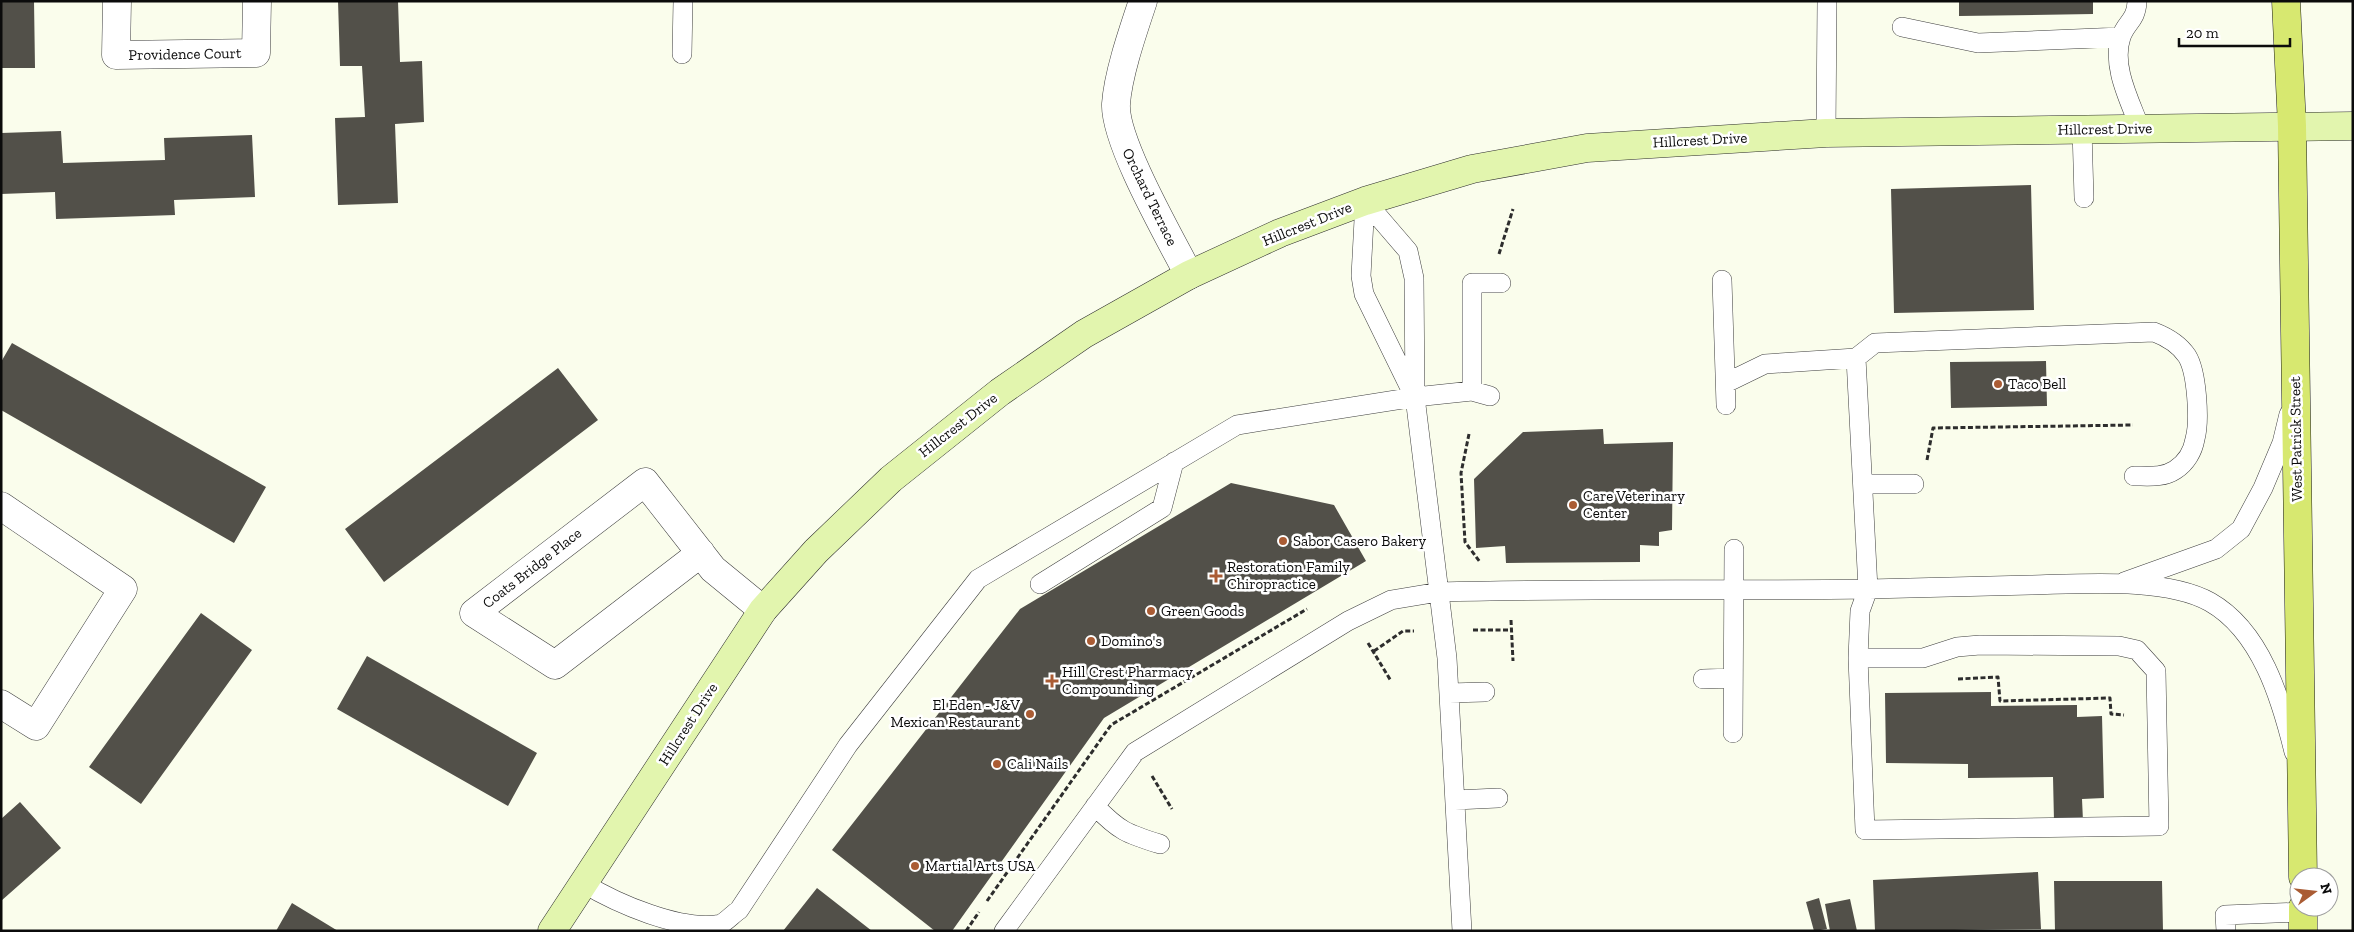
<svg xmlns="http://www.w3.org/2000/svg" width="2354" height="932" font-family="'Zilla Slab',serif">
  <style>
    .building { fill: #525049 }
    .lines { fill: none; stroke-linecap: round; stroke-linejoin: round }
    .lane-casing { stroke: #3e3e3e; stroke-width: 20 }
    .street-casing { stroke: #3e3e3e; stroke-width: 29 }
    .secondary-casing { stroke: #2d2d2d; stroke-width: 29 }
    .primary-casing { stroke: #1c1c1c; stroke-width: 29 }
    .path { stroke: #2d2d2d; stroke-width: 3; stroke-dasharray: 5 2.5; stroke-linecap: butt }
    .lane { stroke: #fff; stroke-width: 19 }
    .street { stroke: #fff; stroke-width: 28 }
    .secondary { stroke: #e2f5ae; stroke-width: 28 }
    .primary { stroke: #d7e870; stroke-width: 28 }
    .poi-dot { fill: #aa5c34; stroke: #fff; stroke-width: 2 }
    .labels { text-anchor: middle; stroke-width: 5; stroke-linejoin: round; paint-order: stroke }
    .street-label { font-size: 15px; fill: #0b0b0b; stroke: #fff }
    .poi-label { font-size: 15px; fill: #0b0b0b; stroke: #fff; text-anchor: start }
  </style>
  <rect width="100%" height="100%" fill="#fafdec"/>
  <path class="building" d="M1,1H34L35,68H1Z
    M338,1H398L400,62L422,61L424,122L395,124L398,203L338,205L335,118L365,117L362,66H340Z
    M1959,1H2093V14L1959,16Z
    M61,131L63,163L165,160L164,138L252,135L255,197L174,200L175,215L56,219L55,192L1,194V133Z
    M2031,185L2034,310L1894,313L1891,189Z
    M12,343L266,487L234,543L1,410V362Z
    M2046,361L2047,406L1951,408L1950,362Z
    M558,368L598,420L384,582L345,529Z
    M1603,429L1604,444L1673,442L1672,530L1659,532V546L1640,545V562L1506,563L1505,546L1476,548L1474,479L1523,432Z
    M1231,483L1334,505L1366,561L1104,718L952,931H935L832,850L1020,609Z
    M201,613L252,650L141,804L89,767Z
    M367,656L537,753L508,806L337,709Z
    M1991,692V706L2077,705V717L2102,716L2104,798L2082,799L2083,821H2054L2053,777L1968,778V764L1886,763L1885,693Z
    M20,802L61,848L1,901V819Z
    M2038,872L2041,929L1875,931L1873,880Z
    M2054,881H2162L2163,931H2055Z
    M817,888L872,931H783Z
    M1819,898L1827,929L1814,931L1806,902Z
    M1850,899L1857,931H1830L1825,904Z
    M292,903L338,931H276Z"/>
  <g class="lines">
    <g class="lane-casing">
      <path id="lane" d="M2137,2C2136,21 2126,22 2121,37C2111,66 2130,101 2140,128
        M1902,27L1978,43L2121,37
        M682,54L683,1
        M2082,129L2084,198
        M1826,133L1827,1
        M1365,201L1408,251L1414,278L1415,397L1447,658L1462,931
        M1365,201L1361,276L1364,294L1412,392
        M1722,280L1726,405
        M1856,358L1868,589L1860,611L1858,658L1865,830L2159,826L2156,671L2137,650L2119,646L1980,645L1957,647L1923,658H1858
        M1726,383L1765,364L1856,358L1875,343L2154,332C2167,337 2179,344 2187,356C2197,372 2200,421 2195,439C2193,451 2186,463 2175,470C2163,478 2148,476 2134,476
        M1472,391V283H1501
        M1863,484H1914
        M2124,582L2216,549L2241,529L2263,488L2282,443L2289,414
        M1040,584L1162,508L1174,462
        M1703,679L1733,678
        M1449,693L1485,692
        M1733,733L1734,549
        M1455,800L1498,798
        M1095,806C1119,831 1127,834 1160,844
        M583,883C616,903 681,932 721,924C727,921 733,914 739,910L848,745L978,579L1237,425L1415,397L1472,391L1490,396
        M1004,931L1135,752L1348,621L1391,600L1439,592C1582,588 1726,591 1869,589C1923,588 1977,586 2031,585C2081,584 2166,577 2210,602C2261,631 2281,699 2294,752
        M2226,931L2225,915L2303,912"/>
    </g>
    <g class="street-casing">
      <path id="street" d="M117,1L116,55L256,53L257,1
        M1143,1C1133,31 1118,74 1116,104C1114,141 1170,238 1189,275
        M1,506L123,589L36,726L1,704
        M701,553L555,665L474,613L645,482L713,569L763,610"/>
    </g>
    <g class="secondary-casing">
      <path id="secondary" d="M552,931L763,610L816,551L891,479L1000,392L1084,334L1189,275L1280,233L1365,201L1472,169L1587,148L1826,133L2353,126"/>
    </g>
    <g class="primary-casing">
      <path id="primary" d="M2286,1L2292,126L2303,877
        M2303,907V931"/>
    </g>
    <path class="path" d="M1499,254L1513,209
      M1469,434L1461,473L1465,542L1480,562
      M1927,460L1933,428L2133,425
      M1511,620L1513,661
      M1473,630H1512
      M1368,643L1391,681
      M1374,651L1403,631H1414
      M1958,679L1998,677L2000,701L2110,698L2111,714L2124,715
      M1152,776L1172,809
      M987,901L1111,725L1307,609
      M966,931L979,912"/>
    <use href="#lane" class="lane"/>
    <use href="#street" class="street"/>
    <use href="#secondary" class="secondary"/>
    <use href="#primary" class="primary"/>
  </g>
  <g class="poi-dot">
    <circle cx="1998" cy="384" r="5"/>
    <circle cx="1573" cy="505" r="5"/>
    <circle cx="1283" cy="541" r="5"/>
    <path d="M1213.5 568.5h5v5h5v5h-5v5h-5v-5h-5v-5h5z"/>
    <circle cx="1151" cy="611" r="5"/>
    <circle cx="1091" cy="641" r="5"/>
    <path d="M1049.5 673.5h5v5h5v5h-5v5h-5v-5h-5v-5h5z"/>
    <circle cx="1030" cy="714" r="5"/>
    <circle cx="997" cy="764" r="5"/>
    <circle cx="915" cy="866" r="5"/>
  </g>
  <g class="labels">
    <g class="street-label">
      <text transform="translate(185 54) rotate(-1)" y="5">Providence Court</text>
      <text transform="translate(2105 129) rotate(-1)" y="5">Hillcrest Drive</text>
      <text transform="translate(1700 140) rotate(-3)" y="5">Hillcrest Drive</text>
      <text transform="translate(1150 197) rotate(64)" y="5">Orchard Terrace</text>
      <text transform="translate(1307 224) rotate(-22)" y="5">Hillcrest Drive</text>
      <text transform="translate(958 425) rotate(-38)" y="5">Hillcrest Drive</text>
      <text transform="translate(2296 439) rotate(-91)" y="5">West Patrick Street</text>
      <text transform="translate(532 568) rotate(-38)" y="5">Coats Bridge Place</text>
      <text transform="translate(688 724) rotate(-57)" y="5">Hillcrest Drive</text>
    </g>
    <g class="poi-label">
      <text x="2008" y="389">Taco Bell</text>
      <text x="1583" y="501">Care Veterinary<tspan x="1583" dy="17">Center</tspan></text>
      <text x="1293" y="546">Sabor Casero Bakery</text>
      <text x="1227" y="572">Restoration Family<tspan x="1227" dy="17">Chiropractice</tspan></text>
      <text x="1161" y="616">Green Goods</text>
      <text x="1101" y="646">Domino's</text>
      <text x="1062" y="677">Hill Crest Pharmacy<tspan x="1062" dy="17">Compounding</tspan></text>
      <text x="1020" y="710" text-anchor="end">El Eden - J&amp;V<tspan x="1020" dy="17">Mexican Restaurant</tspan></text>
      <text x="1007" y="769">Cali Nails</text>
      <text x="925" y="871">Martial Arts USA</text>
    </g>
  </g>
  <rect width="2354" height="932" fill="none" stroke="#0b0b0b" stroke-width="5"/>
  <g transform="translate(2314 892) rotate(75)"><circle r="24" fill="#ffffff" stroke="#9d9d9d"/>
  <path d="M0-4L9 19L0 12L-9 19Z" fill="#aa5c34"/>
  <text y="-8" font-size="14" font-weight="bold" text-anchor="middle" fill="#0b0b0b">N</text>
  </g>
  <path d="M2179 38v8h111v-8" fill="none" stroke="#0b0b0b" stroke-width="2.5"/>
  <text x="2186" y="38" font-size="15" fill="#0b0b0b" stroke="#ffffff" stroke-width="4" paint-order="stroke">20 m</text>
</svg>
